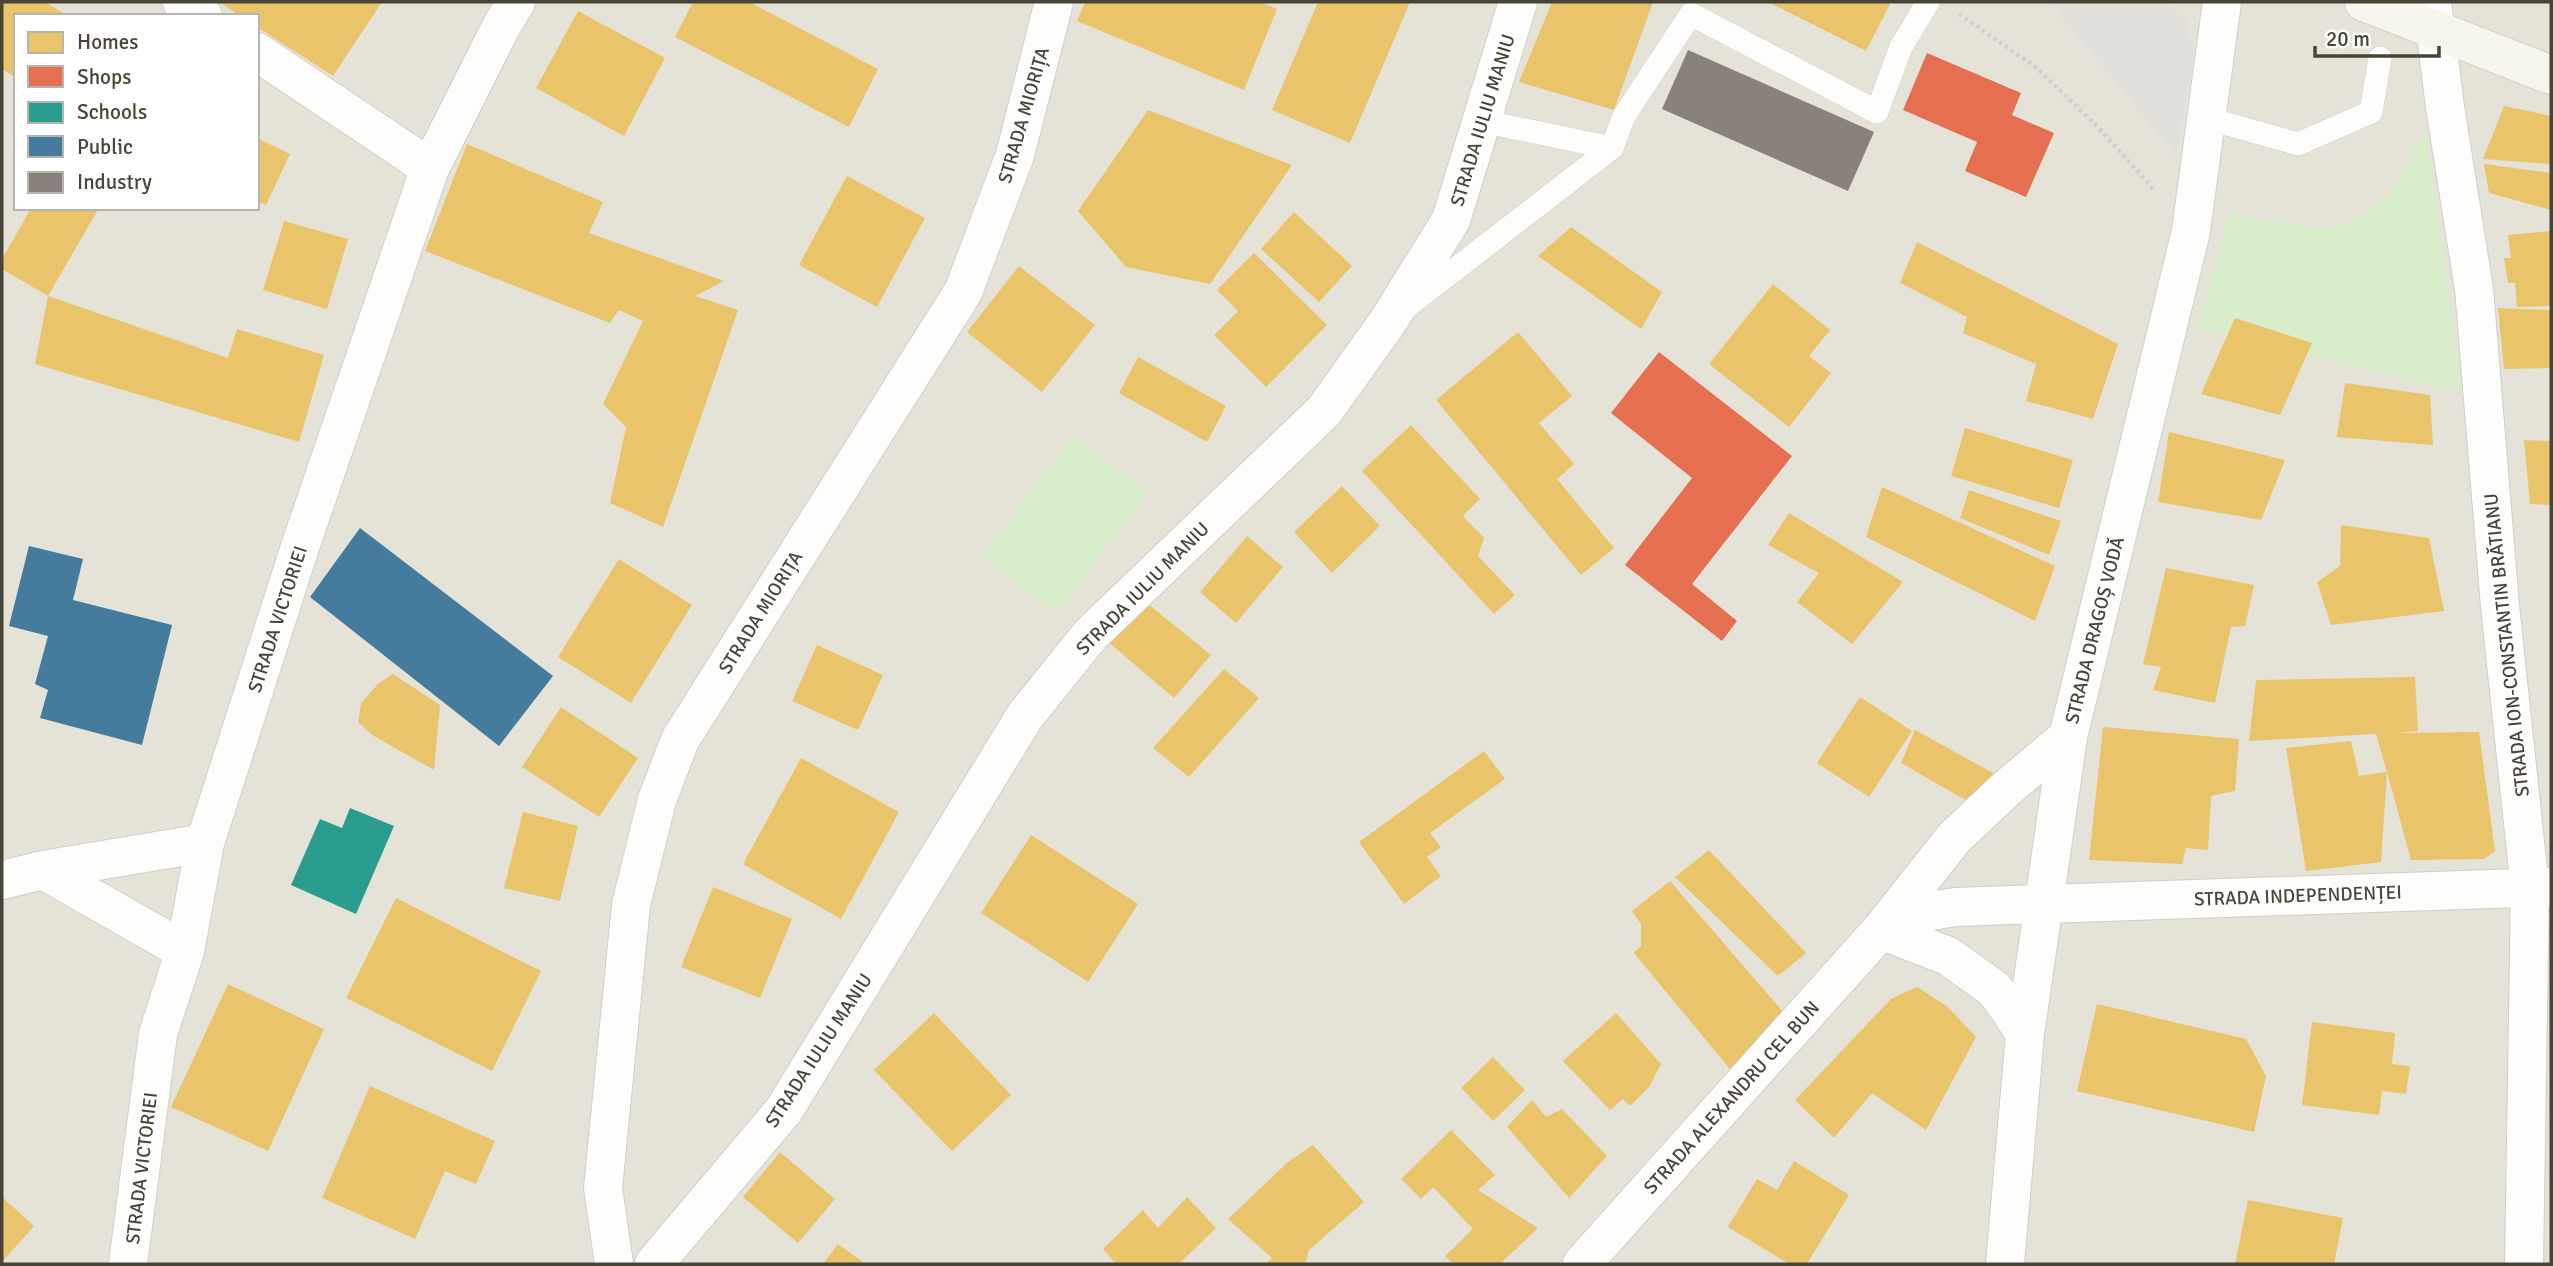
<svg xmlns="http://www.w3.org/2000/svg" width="2553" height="1266" font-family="Signika,sans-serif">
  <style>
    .residential { fill: #e5e3d7; fill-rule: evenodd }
    .green { fill: #d8edc9 }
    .parking { fill: #e0dfda }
    .homes { fill: #e9c46a }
    .shops { fill: #e76f51 }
    .schools { fill: #2a9d8f }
    .public { fill: #457b9d }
    .industry { fill: #8a817c }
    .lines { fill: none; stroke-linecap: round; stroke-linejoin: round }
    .service-casing { stroke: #cfcec7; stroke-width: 24 }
    .minor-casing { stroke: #cfcec7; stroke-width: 40 }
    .tertiary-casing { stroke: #cfcec7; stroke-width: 40 }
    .secondary-casing { stroke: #d1d0c1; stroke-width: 40 }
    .path { stroke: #d2d0cb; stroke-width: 4.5; stroke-dasharray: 3.5 3.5; stroke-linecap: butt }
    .service { stroke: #fdfdfc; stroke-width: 23 }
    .minor { stroke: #fdfdfc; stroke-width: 38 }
    .tertiary { stroke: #fdfdfc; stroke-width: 38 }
    .secondary { stroke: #f7f6ee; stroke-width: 38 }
    .labels { text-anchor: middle; stroke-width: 7; stroke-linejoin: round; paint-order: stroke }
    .street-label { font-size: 19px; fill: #484436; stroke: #fff }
  </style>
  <rect width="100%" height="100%" fill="#f1f0ea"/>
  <path class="residential" d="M2,2H2551V1264H2ZM16,16H257V208H16Z"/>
  <path class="green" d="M2426,130L2462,392L2198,328L2230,213L2306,227L2329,228L2341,225L2372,210L2396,188Z
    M1072,436L1147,491L1056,613L982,558Z"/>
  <path class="parking" d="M2050,2H2164L2186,18L2194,56L2176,155Z"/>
  <path class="homes" d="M2,2H46L67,16H16V78L2,69Z
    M219,2H382L333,76L257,27V16H241Z
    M693,2H749L878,69L849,127L675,37Z
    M1085,2H1260L1277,9L1244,90L1077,21Z
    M1318,2H1410L1350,143L1272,110Z
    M1552,2H1653L1614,110L1519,82Z
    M1768,2H1891L1866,51Z
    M578,11L665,58L624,136L536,88Z
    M2504,106L2551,116V164L2483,159Z
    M1148,110L1292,165L1210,284L1126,267L1078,211Z
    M257,138L290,154L266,205L257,201Z
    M467,144L603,202L589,233L724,281L695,296L738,310L663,527L610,503L626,427L603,404L643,321L619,310L610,323L425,251Z
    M2484,164L2551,173V210L2489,193Z
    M847,176L925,218L877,307L799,265Z
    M31,208H99L48,296L2,269V259Z
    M1294,212L1352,266L1319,302L1261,249Z
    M284,221L348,239L327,309L263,290Z
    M1571,227L1662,292L1641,329L1538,256Z
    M2551,231V306L2517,307L2515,283H2508L2504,258H2511L2508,235Z
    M1917,242L2118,344L2093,419L2026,401L2036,364L1963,333L1967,317L1900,283Z
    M1254,253L1327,325L1266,387L1214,335L1238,311L1217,290Z
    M1019,266L1095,325L1042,392L967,332Z
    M1773,284L1830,330L1809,356L1831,373L1789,427L1709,364Z
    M48,296L228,358L237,329L324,355L299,442L35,364Z
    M2498,308L2551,310V368L2504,369Z
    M2235,318L2312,343L2280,415L2201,394Z
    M1518,332L1572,396L1539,423L1574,464L1557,479L1614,548L1581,575L1436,400Z
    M1138,357L1226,406L1207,442L1119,393Z
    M2345,383L2430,395L2433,445L2337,437Z
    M1411,425L1480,499L1463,516L1484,538L1478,556L1515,595L1494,614L1362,471Z
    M1965,428L2073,460L2059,508L1951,476Z
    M2169,432L2285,460L2261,520L2158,502Z
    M2524,440L2551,441V505L2530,504Z
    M1342,486L1380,526L1332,573L1294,532Z
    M1882,487L2055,566L2035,621L1866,537Z
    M1969,490L2061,521L2049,555L1960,518Z
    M1789,513L1903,582L1852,644L1797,602L1819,573L1768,545Z
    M2341,525L2429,538L2444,611L2331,625L2317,582L2340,566Z
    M1247,536L1283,567L1236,623L1200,592Z
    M619,559L692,605L631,703L558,657Z
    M2166,568L2254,585L2245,626L2231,627L2215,703L2153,690L2161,667L2143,664Z
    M1143,600L1211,655L1174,698L1107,641Z
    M817,645L883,675L858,730L792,701Z
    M1224,669L1259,698L1189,777L1153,748Z
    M393,674L440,705L434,770L372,735L358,722L361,703L379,683Z
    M2415,677L2418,731L2398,733L2479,732L2495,851L2484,859L2411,860L2387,772L2381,862L2306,871L2286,748L2351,741L2359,776L2387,772L2376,734L2249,741L2256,680Z
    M1860,697L1912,731L1869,797L1817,763Z
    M561,707L638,758L599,817L522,767Z
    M2103,727L2239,739L2235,791L2211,796L2208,850L2186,848L2182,864L2089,860Z
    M1915,730L1993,773L1976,806L1901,763Z
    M1484,751L1505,779L1430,833L1441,847L1427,857L1441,876L1404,904L1359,842Z
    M801,758L899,812L841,919L743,864Z
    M523,812L578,826L560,901L504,888Z
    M1031,835L1138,904L1088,982L981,913Z
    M1709,850L1806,953L1778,976L1675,877Z
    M1670,881L1784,1013L1730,1069L1634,953L1641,946V924L1632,911Z
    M713,887L792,919L760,998L681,967Z
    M396,898L541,971L492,1071L346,998Z
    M228,984L324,1029L268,1151L171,1107Z
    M1917,987L1948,1007L1976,1037L1926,1130L1872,1093L1834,1138L1795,1100L1891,999Z
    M2097,1004L2246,1039L2266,1076L2254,1132L2077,1091Z
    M934,1013L1011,1095L952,1151L874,1070Z
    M1616,1013L1661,1064L1649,1087L1630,1106L1623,1099L1610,1110L1563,1061Z
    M2312,1022L2395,1033L2392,1064L2410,1066L2406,1094L2382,1091L2379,1115L2302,1105Z
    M1493,1057L1525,1090L1493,1121L1461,1088Z
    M370,1086L495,1141L476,1184L445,1171L415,1239L322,1198Z
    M1532,1100L1546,1117L1562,1109L1607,1156L1569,1198L1507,1127Z
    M1451,1130L1495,1175L1478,1190L1538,1228L1500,1264H1453L1445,1256L1473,1229L1433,1187L1421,1199L1401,1179Z
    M1313,1145L1364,1202L1309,1250L1305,1264H1265L1272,1258L1228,1219L1288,1162Z
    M780,1152L835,1199L798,1243L743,1197Z
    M1794,1161L1849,1195L1807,1264H1789L1728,1227L1757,1179L1777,1190Z
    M2,1197L34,1226L2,1262Z
    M1187,1197L1216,1228L1179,1264H1116L1103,1249L1143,1210L1158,1228Z
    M2248,1200L2343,1218L2334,1264H2235Z
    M838,1244L866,1264H823Z"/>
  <path class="shops" d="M1927,53L2021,93L2012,115L2054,133L2026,197L1965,171L1977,142L1903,110Z
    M1659,352L1792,456L1692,584L1737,621L1722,641L1625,565L1692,478L1611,413Z"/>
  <path class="schools" d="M350,808L394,826L356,914L291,885L320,819L342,828Z"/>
  <path class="public" d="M360,528L553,676L499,746L310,597Z
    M29,546L83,559L73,600L172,625L142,745L40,718L48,690L35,684L48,636L9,626Z"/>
  <path class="industry" d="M1688,50L1874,132L1848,191L1662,109Z"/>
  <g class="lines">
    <g class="service-casing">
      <path id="service" d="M2206,118L2298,144L2371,112L2380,58
        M1482,121L1612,148L1624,116L1691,14L1877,112L1901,47L1928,2
        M1409,305L1612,148"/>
    </g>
    <g class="minor-casing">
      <path id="minor" d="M182,2L203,16
        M2432,2L2445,107L2474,289L2500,606L2530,889L2524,1264
        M257,52L430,168
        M2025,1034L2009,1009L1994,989L1948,956L1881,930L1954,838L2007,788L2068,737
        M614,1264L603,1188L631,905L657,800L680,740L963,292L1015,155L1054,2
        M654,1264L784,1110L1025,716L1091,634L1324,411L1389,320L1451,220L1518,2
        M1582,1264L1881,930L1931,911L1955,907L2551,887
        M2005,1264L2025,1034L2068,737L2191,231L2222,2"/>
    </g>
    <g class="tertiary-casing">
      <path id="tertiary" d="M43,870L185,951
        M2,880L43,870L205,843
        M128,1264L158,1034L185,951L205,843L300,547L430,168L501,27L516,2"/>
    </g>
    <g class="secondary-casing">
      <path id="secondary" d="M2364,2L2551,75"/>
    </g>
    <path class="path" d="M1959,14L2037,68L2100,129L2154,190"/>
    <use href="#service" class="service"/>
    <use href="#minor" class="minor"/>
    <use href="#tertiary" class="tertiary"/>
    <use href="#secondary" class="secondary"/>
  </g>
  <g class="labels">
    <g class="street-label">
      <text transform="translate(1023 115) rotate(-74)" y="7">STRADA MIORIȚA</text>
      <text transform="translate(1482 120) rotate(-73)" y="7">STRADA IULIU MANIU</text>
      <text transform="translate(1142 588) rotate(-45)" y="7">STRADA IULIU MANIU</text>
      <text transform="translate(760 612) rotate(-58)" y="7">STRADA MIORIȚA</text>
      <text transform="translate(277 619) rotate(-72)" y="7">STRADA VICTORIEI</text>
      <text transform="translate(2094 630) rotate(-76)" y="7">STRADA DRAGOȘ VODĂ</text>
      <text transform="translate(2506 645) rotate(-96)" y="7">STRADA ION-CONSTANTIN BRĂTIANU</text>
      <text transform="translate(2298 895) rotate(-2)" y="7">STRADA INDEPENDENȚEI</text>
      <text transform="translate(818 1050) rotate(-57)" y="7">STRADA IULIU MANIU</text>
      <text transform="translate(1731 1097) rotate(-48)" y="7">STRADA ALEXANDRU CEL BUN</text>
      <text transform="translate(141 1168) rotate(-83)" y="7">STRADA VICTORIEI</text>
    </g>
  </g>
  <rect width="2553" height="1266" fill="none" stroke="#484436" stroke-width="7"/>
  <rect x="14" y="14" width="245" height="196" fill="#ffffff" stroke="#b6b4af" stroke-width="2"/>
  <rect x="28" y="32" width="35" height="21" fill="#e9c46a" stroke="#b6b4af" stroke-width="2"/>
  <text x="77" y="49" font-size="21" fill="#484436">Homes</text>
  <rect x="28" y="66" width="35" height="21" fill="#e76f51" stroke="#b6b4af" stroke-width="2"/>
  <text x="77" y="84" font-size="21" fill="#484436">Shops</text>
  <rect x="28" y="102" width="35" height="21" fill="#2a9d8f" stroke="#b6b4af" stroke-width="2"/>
  <text x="77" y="119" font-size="21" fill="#484436">Schools</text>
  <rect x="28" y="136" width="35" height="21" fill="#457b9d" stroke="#b6b4af" stroke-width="2"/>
  <text x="77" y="154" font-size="21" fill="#484436">Public</text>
  <rect x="28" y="172" width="35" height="21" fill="#8a817c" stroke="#b6b4af" stroke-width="2"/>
  <text x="77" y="189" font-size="21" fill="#484436">Industry</text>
  <path d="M2315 46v10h124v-10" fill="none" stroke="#484436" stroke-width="3.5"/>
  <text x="2326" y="46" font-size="21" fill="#484436" stroke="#ffffff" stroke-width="5" paint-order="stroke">20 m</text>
</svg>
